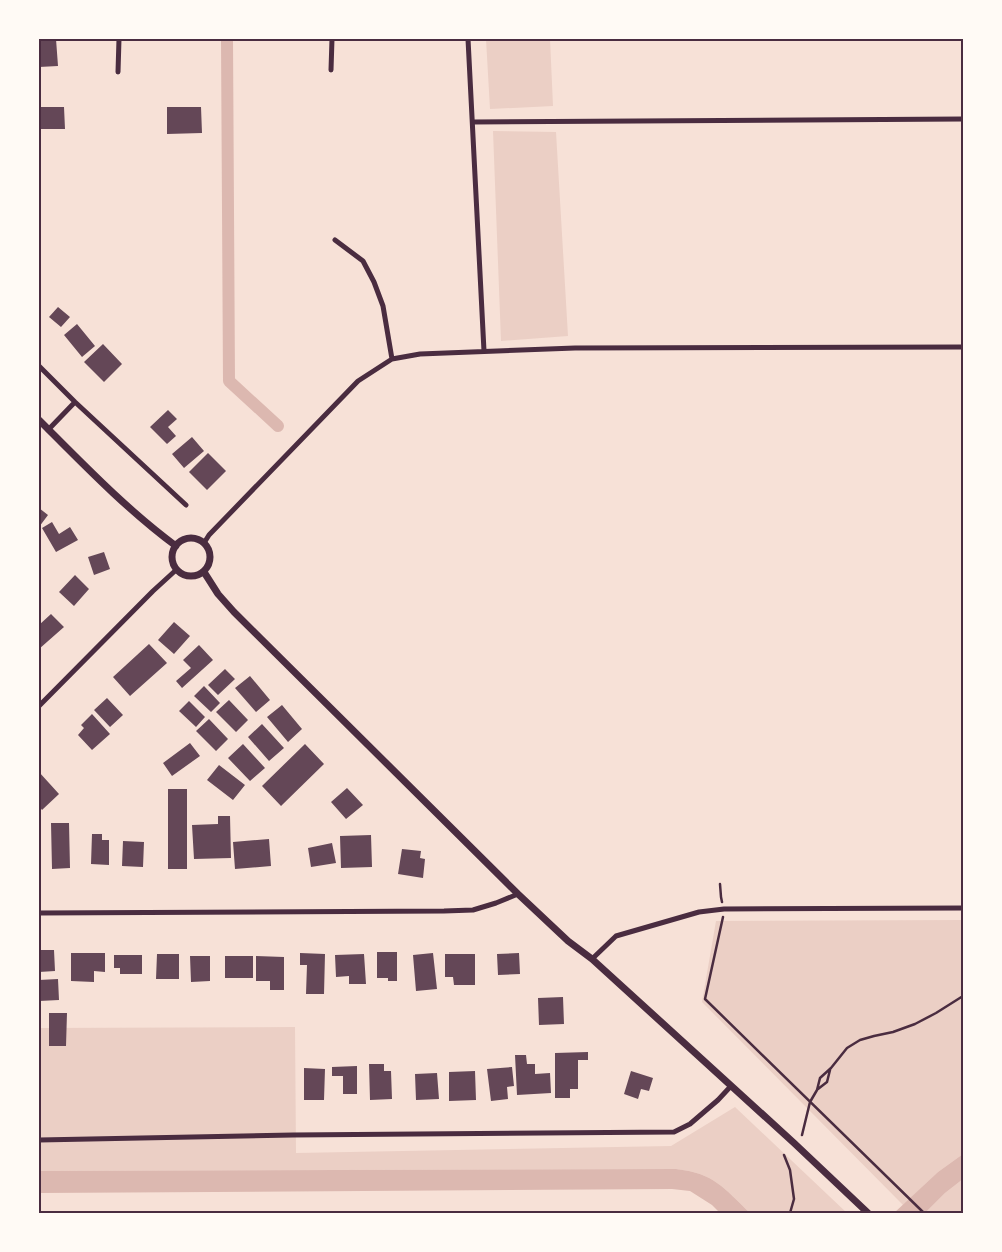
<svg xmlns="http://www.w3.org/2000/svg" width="1002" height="1252" font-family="'Asap Condensed',sans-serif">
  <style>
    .green { fill: #ebcfc5 }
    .water { fill: #dcb8b0 }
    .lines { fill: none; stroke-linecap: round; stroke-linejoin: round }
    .canal { stroke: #dcb8b0; stroke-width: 12 }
    .building { fill: #644757 }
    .path { stroke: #4a2c40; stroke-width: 2.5 }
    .minor { stroke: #4a2c40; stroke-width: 5 }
    .tertiary { stroke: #4a2c40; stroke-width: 7 }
    .neatline { fill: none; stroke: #4a2c40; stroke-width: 2 }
  </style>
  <rect width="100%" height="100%" fill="#f7e1d7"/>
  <path class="green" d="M486,39H550L553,106L490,109Z
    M493,131L556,132L568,336L501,341Z
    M963,920V1154L938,1172L903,1205L702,1002L716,921Z
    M295,1027L296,1153L671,1146L735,1107L847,1213H750C724,1188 714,1173 676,1169L39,1171V1028Z
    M963,1179V1213H925L945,1193Z"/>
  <path class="water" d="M963,1154V1179L945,1193L925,1213H894L938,1172Z
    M676,1169C714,1173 724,1188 750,1213H720L712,1205L690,1191L672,1189L39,1193V1171Z"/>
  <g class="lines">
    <path class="canal" d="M227,39L229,381L278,426"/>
  </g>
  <path class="building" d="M39,39H56L58,66L39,67Z
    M39,107H64L65,129H39Z
    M167,107H201L202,133L167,134Z
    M58,307L70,317L61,327L49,317Z
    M77,324L95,346L82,357L64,335Z
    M103,344L122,364L104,382L84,362Z
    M168,410L177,419L168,427L176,436L167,444L150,427Z
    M192,437L204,451L184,468L172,454Z
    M208,453L226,471L207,490L189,472Z
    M39,508L48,515L39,527Z
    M52,522L59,534L70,527L78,540L56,552L42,528Z
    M104,552L110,569L94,575L88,557Z
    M75,575L89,589L74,606L59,592Z
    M51,614L64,627L39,649V625Z
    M174,622L190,636L174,654L158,640Z
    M149,644L167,663L130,696L113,677Z
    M199,645L213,660L182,688L176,681L191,668L183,660Z
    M225,669L235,679L218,695L208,685Z
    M250,676L270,700L256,712L235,688Z
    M204,686L220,703L211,712L194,696Z
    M107,698L123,715L110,727L94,710Z
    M229,700L248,720L236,732L216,712Z
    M189,701L205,717L196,727L179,711Z
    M282,705L302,729L288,742L267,717Z
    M92,714L110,734L92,750L78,735L84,728L81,725Z
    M209,719L228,739L216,751L196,731Z
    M262,724L284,748L269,761L248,737Z
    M190,743L200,756L172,776L163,763Z
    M243,744L265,768L250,781L228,758Z
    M305,744L324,764L281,806L262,786Z
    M219,765L245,785L233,800L207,780Z
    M39,772L59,794L42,810L39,806Z
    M347,788L363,805L346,819L331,802Z
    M168,789H187V869H168Z
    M218,816H230L231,858L194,859L192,825L218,824Z
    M51,823H69L70,868L52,869Z
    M92,834H102V840H109V865L91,864Z
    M371,835L372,867L341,868L340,836Z
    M269,839L271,866L235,869L233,842Z
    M123,841L144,842L143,867L122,866Z
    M332,843L336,863L311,867L308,848Z
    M402,849L421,851L420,858L425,859L423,878L398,874Z
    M39,950H54L55,971L39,972Z
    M377,952H397V981H388V978H377Z
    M71,953H105V972L94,971V982L71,981Z
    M300,953L325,954L324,994H306L307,965H300Z
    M433,953L437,989L416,991L413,955Z
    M519,953L520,974L498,975L497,954Z
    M157,954H179V979H156Z
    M364,954L366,984H349V976L336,977L335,955Z
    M445,954H475V985H454L453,977H445Z
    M114,955H142V974H120V968H114Z
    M190,956H210V981L191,982Z
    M225,956H253V978H225Z
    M256,956L284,957V990H270V981H256Z
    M58,979L59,1000L39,1001V980Z
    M563,997L564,1024L539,1025L538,998Z
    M49,1013H67L66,1046H49Z
    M588,1052V1060H578V1089H570V1098H555V1053Z
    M515,1055H526L527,1064H535V1074L550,1073L551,1093L517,1095Z
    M369,1064H384V1071H391L392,1099L370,1100Z
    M357,1066V1094H343V1076H332V1067Z
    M512,1067L514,1086L507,1087L508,1099L491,1101L487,1069Z
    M304,1068L325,1069L324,1100H304Z
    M475,1071L476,1100L449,1101V1072Z
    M631,1071L653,1078L649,1091L641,1089L638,1099L624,1094Z
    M437,1073L439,1099L416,1100L415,1074Z"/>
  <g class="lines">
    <path class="path" d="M720,884L721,897L722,902
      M723,917L705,999L924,1213
      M818,1089L827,1082L830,1070
      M802,1135L810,1102L817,1090L820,1078L831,1068L847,1048L860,1040L874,1036L893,1032L915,1024L936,1013L963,996
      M784,1155L790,1170L794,1199L790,1213"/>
    <path class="minor" d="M468,39L484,351
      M331,70L332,39
      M118,72L119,39
      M473,122L963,119
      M335,240L363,261L374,282L383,306L392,359
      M39,366L75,402L186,505
      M48,430L75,402
      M204,543L209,535L358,381L392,359L420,354L575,348L963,347
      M39,706L153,591L176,570
      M39,913L444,911L473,910L496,903L518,894
      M592,959L616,936L699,912L724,909L963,908
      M39,1140L293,1135L674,1132L690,1124L718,1100L731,1086"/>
    <path class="tertiary" d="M39,420C83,464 126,509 176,546
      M172 557a19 19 0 1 1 38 0a19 19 0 1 1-38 0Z
      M204,572L218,594L234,612L518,894L568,941L592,959L794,1143L868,1213"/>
  </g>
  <rect width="1002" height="1252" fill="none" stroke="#fffaf5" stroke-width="80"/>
  <rect x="40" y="40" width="922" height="1172" class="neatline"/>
</svg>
